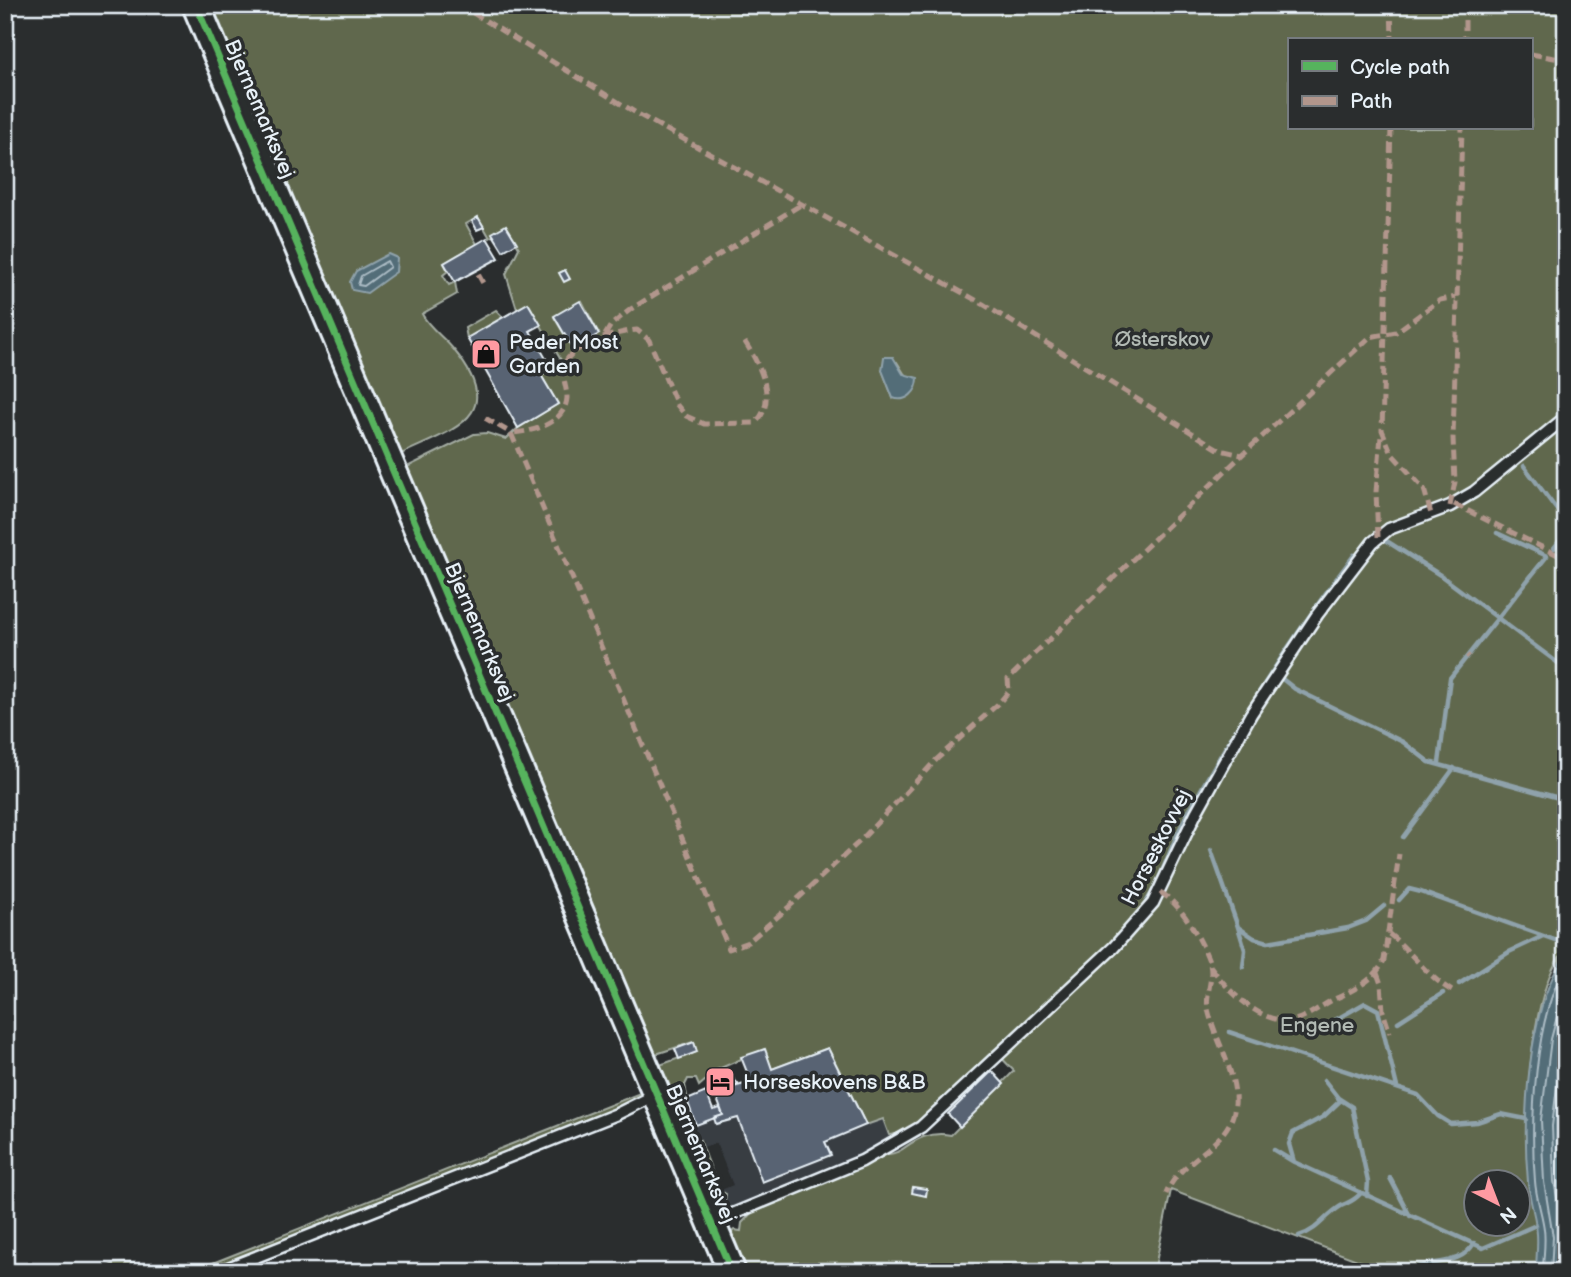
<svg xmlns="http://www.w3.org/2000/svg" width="1571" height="1277" font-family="'Balsamiq Sans',sans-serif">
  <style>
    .built { fill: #383d43 }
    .green { fill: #60684e; stroke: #a4aca3; stroke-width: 2; fill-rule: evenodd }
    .water { fill: #536d78; stroke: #8fa2ab; stroke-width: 2 }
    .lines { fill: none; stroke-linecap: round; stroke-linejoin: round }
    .shore { stroke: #acbcc5; stroke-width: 2 }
    .stream { stroke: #8fa2ab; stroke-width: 4.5 }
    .building { fill: #596373; stroke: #e8f1f8; stroke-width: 2 }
    .lane-casing { stroke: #e8f1f8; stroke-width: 15 }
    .secondary-casing { stroke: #e8f1f8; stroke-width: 32 }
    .lane { stroke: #2a2d2e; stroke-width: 10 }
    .secondary { stroke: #2a2d2e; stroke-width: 26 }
    .quiet { stroke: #b2968c; stroke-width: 5; stroke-dasharray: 10 5; stroke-linecap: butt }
    .cycleway-casing { stroke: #2a2d2e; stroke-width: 11 }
    .cycleway { stroke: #56b35d; stroke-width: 7 }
    .labels { text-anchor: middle; stroke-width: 7; stroke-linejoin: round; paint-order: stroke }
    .street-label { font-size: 21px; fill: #e8f1f8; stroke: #2a2d2e }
    .park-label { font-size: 21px; fill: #b2bab4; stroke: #2a2d2e }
    .poi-label { font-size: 21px; fill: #e8f1f8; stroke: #2a2d2e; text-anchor: start }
  </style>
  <rect width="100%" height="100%" fill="#2a2d2e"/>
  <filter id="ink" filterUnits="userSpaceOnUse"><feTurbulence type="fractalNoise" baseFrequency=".0143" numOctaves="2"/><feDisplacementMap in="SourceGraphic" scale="14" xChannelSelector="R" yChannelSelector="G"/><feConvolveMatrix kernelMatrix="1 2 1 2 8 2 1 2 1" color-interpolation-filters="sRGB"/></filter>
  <g filter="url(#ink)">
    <path class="built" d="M714,1118L717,1124L738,1118L762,1182L830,1156L825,1142L883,1119L890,1139L866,1155L728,1209L719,1191L733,1185L716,1143L703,1147V1141L693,1143L684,1124L691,1126Z"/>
    <path class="green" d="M206,5H1566V1272H1389L1171,1190L1154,1272H743L729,1235L734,1230L741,1231L742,1223L754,1210L888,1154C905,1155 914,1129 951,1135L1014,1071L994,1050C971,1072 919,1134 889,1135L883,1119L866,1125L828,1048L772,1069L764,1049L707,1074L706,1080L699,1086L696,1079H688L685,1085L687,1097L683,1099L693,1126L679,1123L405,468L474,434L487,433L506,439L518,428L558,404L541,375L562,362L528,303L517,309L506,274L519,248L506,225L490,238L478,217L466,224L477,244L444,263L448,271L443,275L449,285L455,282L457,294L422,314C429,328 444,337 454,350C510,418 450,430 397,456ZM1289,40H1531V128H1289ZM582,301L599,334L573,349L554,317ZM897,362L905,375L893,398L882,370ZM1560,956L1529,1155H1528C1524,1105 1532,997 1560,956ZM693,1042L697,1052L657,1066L653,1055ZM1476,1182H1518V1224H1476Z
      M496,310L503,317L467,338L465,328Z
      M645,1091L650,1105L227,1272H190Z
      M700,1140L719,1190L726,1194L725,1200L714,1205L690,1146Z
      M131,1263L161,1272H96L114,1264Z"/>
    <path class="water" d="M388,254L397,258L396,272L367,293L352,290L350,282L356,271Z
      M884,357H893L903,374L918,378C918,392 906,403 893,398L882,370Z
      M1566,954V1272H1536C1536,1259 1538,1247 1537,1234C1536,1217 1529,1200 1528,1182C1522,1117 1527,1008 1566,954Z"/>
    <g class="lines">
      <path class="shore" d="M387,261L390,267L364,286L358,285L361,276Z
        M1543,1272C1543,1257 1546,1243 1544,1229C1542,1213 1536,1198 1535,1181C1530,1122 1534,1017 1566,966
        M1551,1272L1553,1237L1544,1182L1541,1120L1551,1039L1566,983
        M1562,1272L1564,1237L1554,1181L1552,1126L1566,1016"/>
      <path class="stream" d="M1524,466L1566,522
        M1385,540L1440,575L1566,669
        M1554,548L1566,533
        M1281,678L1295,689L1403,742L1429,762L1566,800
        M1439,763L1450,678L1547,556L1497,533
        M1403,837L1454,768
        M1211,850L1238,927L1254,938L1268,942L1348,928L1366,921L1384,906
        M1399,900L1409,889L1421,892L1566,944
        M1143,907C1163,878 1171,842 1189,811C1238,722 1292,636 1354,555
        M1238,927L1245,950L1243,967
        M1459,984L1509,952L1543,936
        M1398,1022L1443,993
        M1330,1023L1365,1003L1378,1010L1397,1087
        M1229,1032L1418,1095L1438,1116L1451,1124L1477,1122L1501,1114L1526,1119
        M1324,1080L1338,1098L1352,1107L1368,1182L1367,1196
        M1341,1100L1323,1117L1293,1133L1289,1144L1294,1162L1483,1248L1536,1225
        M1274,1150L1294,1162
        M1390,1178L1410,1216
        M1299,1236C1320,1229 1324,1216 1341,1206C1349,1202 1354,1201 1360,1194
        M1409,1270C1431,1259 1461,1267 1474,1243"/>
    </g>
    <path class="building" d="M478,217L484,227L477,230L472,221Z
      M506,225L517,243L503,251L492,233Z
      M487,238L499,258L455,282L444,263Z
      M565,270L570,279L564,282L559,273Z
      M580,301L599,334L573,349L554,316Z
      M528,303L541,325L530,331L552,369L541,375L558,404L518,428L467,338Z
      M694,1042L697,1052L679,1059L675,1049Z
      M828,1048L866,1125L825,1142L831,1155L762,1182L738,1118L716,1124L714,1118L723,1115L716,1096L725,1093L723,1090L751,1082L741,1057L765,1049L772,1069Z
      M726,1070L732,1087L716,1096L709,1077Z
      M992,1071L1004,1084L960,1127L948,1114Z
      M730,1075L738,1084V1085L732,1087Z
      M706,1092L713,1110L720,1108L723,1115L696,1125L687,1100Z
      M913,1187L927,1189L926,1196L912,1193Z"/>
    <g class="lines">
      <g class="lane-casing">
        <path id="lane" d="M711,1223L862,1161L921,1127L1114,947L1153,903L1196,813L1251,714L1317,615L1373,542L1389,529L1450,506L1474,492L1566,417
          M218,1272L617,1114L655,1095"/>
      </g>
      <g class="secondary-casing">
        <path id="secondary" d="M196,5L732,1272"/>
      </g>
      <use href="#lane" class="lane"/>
      <use href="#secondary" class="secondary"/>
      <path class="quiet" d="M460,5L636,113L983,304L1220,450L1242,455L1370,337L1396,332L1440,300L1456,297
        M1391,5L1392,40
        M1465,5V40
        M1531,54L1566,60
        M1391,128L1382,430L1392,454L1424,489L1431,514
        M478,274L484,285
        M605,335L611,325L631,309L802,204
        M745,342C759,364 779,401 755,423L704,424L686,416L677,405L649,340L637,330C618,332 571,344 564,365C561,376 567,387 567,398C565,424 532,432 511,433L729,949L748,942L790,906L861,840L937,759L999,703L1009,691L1008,679L1242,455
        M485,418L511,433
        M1454,504L1566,559
        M1450,506L1455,482L1453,438L1462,128
        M1378,537L1376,492L1381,436
        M1467,655L1469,657
        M1160,892C1181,904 1201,939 1209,961C1215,977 1205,993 1208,1009C1215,1042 1245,1084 1232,1118C1219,1150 1179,1161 1166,1194
        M1389,934C1412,952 1428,978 1454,992
        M1211,967C1228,991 1262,1026 1295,1020C1310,1016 1324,1003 1339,997C1356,989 1377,978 1384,960L1399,854
        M1377,973L1381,984L1383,1011L1390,1033"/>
      <g class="cycleway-casing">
        <path id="cycleway" d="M196,5L732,1272"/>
      </g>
      <use href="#cycleway" class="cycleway"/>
    </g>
  </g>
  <defs>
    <g id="shop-square" transform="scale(1.575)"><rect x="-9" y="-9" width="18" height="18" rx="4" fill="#ff9aa2" stroke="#2a2d2e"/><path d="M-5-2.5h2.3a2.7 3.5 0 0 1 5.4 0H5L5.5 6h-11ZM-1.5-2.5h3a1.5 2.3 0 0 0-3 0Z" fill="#111"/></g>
    <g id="hotel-square" transform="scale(1.575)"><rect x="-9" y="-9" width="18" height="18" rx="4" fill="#ff9aa2" stroke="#2a2d2e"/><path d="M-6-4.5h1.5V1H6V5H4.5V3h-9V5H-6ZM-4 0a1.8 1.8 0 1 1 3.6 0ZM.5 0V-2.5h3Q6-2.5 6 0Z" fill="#111"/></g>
  </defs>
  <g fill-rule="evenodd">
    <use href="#shop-square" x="486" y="354"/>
    <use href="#hotel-square" x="720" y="1082"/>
  </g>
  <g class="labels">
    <g class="street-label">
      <text transform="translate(260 109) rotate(67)" y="7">Bjernemarksvej</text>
      <text transform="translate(480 632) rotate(67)" y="7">Bjernemarksvej</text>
      <text transform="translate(1156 847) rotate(-63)" y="7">Horseskovvej</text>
      <text transform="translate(701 1154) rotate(67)" y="7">Bjernemarksvej</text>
    </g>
    <g class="park-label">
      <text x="1162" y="346">Østerskov</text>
      <text x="1317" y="1032">Engene</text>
    </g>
    <g class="poi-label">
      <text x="509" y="349">Peder Most<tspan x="509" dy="24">Garden</tspan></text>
      <text x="743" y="1089">Horseskovens B&amp;B</text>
    </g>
  </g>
  <rect width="1571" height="1277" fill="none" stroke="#2a2d2e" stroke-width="28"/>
  <rect x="14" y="14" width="1543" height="1249" fill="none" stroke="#e8f1f8" stroke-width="2.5" filter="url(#ink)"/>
  <rect x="1288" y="38" width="245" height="91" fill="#2a2d2e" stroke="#767b7f" stroke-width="2"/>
  <rect x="1302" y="61" width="35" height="10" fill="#56b35d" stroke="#767b7f" stroke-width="2"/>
  <text x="1350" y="74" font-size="21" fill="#e8f1f8">Cycle path</text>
  <rect x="1302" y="96" width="35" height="10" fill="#b2968c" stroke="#767b7f" stroke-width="2"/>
  <text x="1350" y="108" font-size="21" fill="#e8f1f8">Path</text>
  <g transform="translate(1497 1203) rotate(138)"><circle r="33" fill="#2a2d2e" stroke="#767b7f" stroke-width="2"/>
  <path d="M0-5L12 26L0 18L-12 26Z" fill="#ff9aa2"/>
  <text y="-10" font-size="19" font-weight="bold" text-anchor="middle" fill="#e8f1f8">N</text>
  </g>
</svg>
